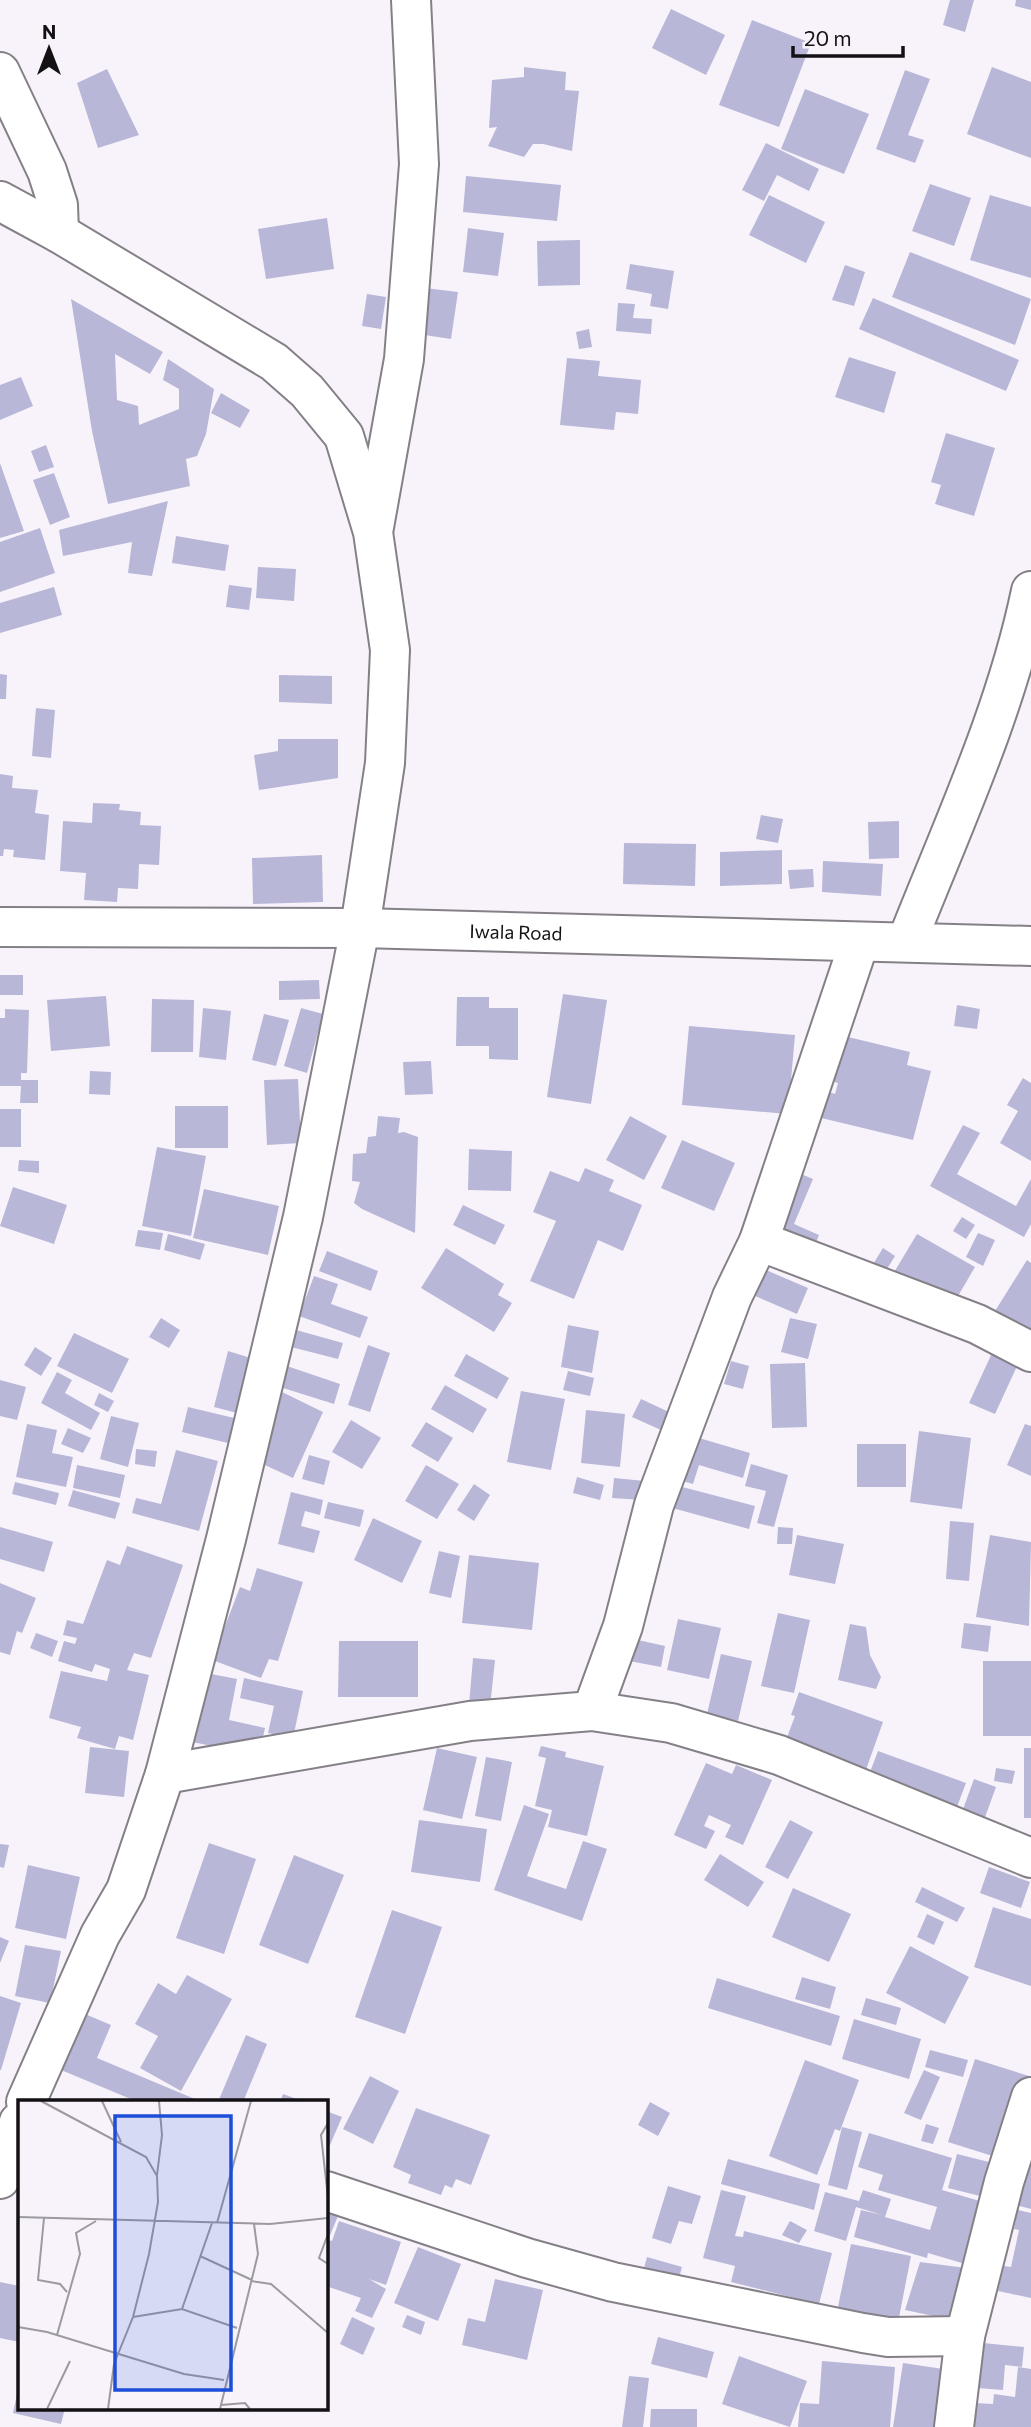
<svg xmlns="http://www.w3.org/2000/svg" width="1031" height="2427" font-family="Commissioner,sans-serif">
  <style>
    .building { fill: #b8b7d7 }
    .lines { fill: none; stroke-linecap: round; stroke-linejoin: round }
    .minor-casing { stroke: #858087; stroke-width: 42 }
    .minor { stroke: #fff; stroke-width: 38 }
    .labels { text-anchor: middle; stroke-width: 6; stroke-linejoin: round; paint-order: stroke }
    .street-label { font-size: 19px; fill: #131114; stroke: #f8f3fb }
    .inset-road { fill: none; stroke: #9c999f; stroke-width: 2 }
    .view { fill: #1d4ed8; fill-opacity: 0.15; stroke: #1d4ed8; stroke-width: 3.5 }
    .inset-edge { fill: none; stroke: #131114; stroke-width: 3.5 }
  </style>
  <rect width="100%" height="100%" fill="#f8f3fb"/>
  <path class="building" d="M950,0H974L965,32L943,25Z
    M1016,0H1031V10L1015,6Z
    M671,9L725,35L706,75L652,48Z
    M752,20L811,43L779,127L719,105Z
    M524,67L566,72L565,90L579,91L572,151L543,144H533L524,157L488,146L497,127L489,128L492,80L524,77Z
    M992,67L1031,82V158L967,134Z
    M107,69L139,135L98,148L77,83Z
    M905,70L930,79L908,135L924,140L915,163L876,149Z
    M805,89L869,114L844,174L781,149Z
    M766,143L819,169L809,191L777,175L764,201L742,190Z
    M466,176L561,185L557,221L463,212Z
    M930,184L971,198L954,246L912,231Z
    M769,195L825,222L806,263L749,235Z
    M990,195L1031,207V278L970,260Z
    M327,218L334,269L266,279L258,229Z
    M468,228L504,233L498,276L463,272Z
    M580,240V285L538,286L537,241Z
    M910,252L1031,299L1015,345L892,297Z
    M630,264L674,271L668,309L650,306L652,294L626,289Z
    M845,265L865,272L854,306L832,300Z
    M425,288L458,292L451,339L418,334Z
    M367,294L386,297L381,329L362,326Z
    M873,298L1019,360L1006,391L859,329Z
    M71,299L163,352L150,374L115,354L117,400L138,406L139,425L179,409V389L163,380L168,359L214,389L206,434L197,456L186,459L190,486L108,504L92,431Z
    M618,303L635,304L633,318L652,319L651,334L616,331Z
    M589,329L592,347L579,349L576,332Z
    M849,357L896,372L884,413L835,397Z
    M567,358L600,361L598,376L641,380L638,414L616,412L614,430L560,425Z
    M21,377L33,406L0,420V385Z
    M221,393L250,410L240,428L211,413Z
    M946,433L995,448L974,516L935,504L941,485L931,482Z
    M46,445L54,467L39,472L31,451Z
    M0,463L24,531L0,538Z
    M54,473L70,517L50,525L33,480Z
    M168,501L152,576L128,573L132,542L63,556L59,530Z
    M40,528L55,573L0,592V542Z
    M176,536L229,545L225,571L172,563Z
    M258,567L296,569L294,601L256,598Z
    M229,585L252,588L249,610L226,607Z
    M54,587L62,615L0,633V603Z
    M0,674L7,675L6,699H0Z
    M279,675L332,676V704L279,702Z
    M36,708L55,710L51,758L32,756Z
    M278,739H338V778L259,790L254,755L278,751Z
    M0,774L13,776L12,788L38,790L35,813L49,815L45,860L13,857L14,850L4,849L3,856H0Z
    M93,803L120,804L119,810L141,812L140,825L161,826L159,865L139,864L138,889L118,888L117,902L84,900L86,873L60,871L63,821L92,823Z
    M761,815L783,819L778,843L756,839Z
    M899,821V858L869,859L868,822Z
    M624,843L696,844L695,886L623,884Z
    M782,850V884L720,886V852Z
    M322,855L323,902L253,904L252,858Z
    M823,861L883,864L881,896L822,892Z
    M813,869L814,887L790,889L788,870Z
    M0,975H23V995H0Z
    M319,980L320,999L279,1000V981Z
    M563,994L607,1000L591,1104L547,1097Z
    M106,996L110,1046L51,1051L47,1000Z
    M457,997H489V1008H518V1060L489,1059V1046H456Z
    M152,999L194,1000L193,1052H151Z
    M957,1005L980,1009L977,1029L954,1026Z
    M203,1008L231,1011L226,1060L199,1057Z
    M301,1008L323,1014L307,1073L284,1066Z
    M5,1009L29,1010L27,1073H21V1080H38V1103H20L21,1086H0V1018H5Z
    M264,1014L289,1020L276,1066L252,1060Z
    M689,1026L795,1035L788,1114L682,1105Z
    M836,1034L910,1052L907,1065L931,1071L913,1140L813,1116L820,1089L835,1094L838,1083L824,1079Z
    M431,1061L433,1094L405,1095L403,1062Z
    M90,1071L111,1072L110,1095L89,1094Z
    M1023,1078L1031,1083V1161L1000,1143L1018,1111L1007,1105Z
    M298,1079L301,1143L267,1145L264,1080Z
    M175,1106H228V1148H175Z
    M0,1109H21V1147H0Z
    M378,1116L400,1118L398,1133L404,1132L418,1137L415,1233L362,1209L354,1203L360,1182L352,1181L353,1154L366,1153L368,1137L376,1136Z
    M630,1116L667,1136L644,1180L606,1160Z
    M963,1125L980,1133L957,1174L1016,1206L1031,1179V1224L1024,1237L930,1186Z
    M682,1140L735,1163L714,1211L661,1188Z
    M157,1147L206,1156L191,1236L142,1226Z
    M469,1149L512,1151L511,1191L468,1190Z
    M19,1160L39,1161V1173L18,1171Z
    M585,1168L614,1180L609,1191L642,1205L623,1251L598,1240L574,1299L530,1281L556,1221L533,1212L550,1171L579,1182Z
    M794,1171L813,1179L794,1224L819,1235L812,1253L768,1234Z
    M13,1187L67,1205L54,1244L0,1226Z
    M204,1189L279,1206L268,1255L193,1238Z
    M463,1205L505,1225L495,1245L453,1225Z
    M962,1217L975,1225L966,1239L953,1231Z
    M138,1230L163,1233L160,1250L135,1246Z
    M978,1233L995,1240L983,1266L966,1257Z
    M168,1234L205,1244L200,1260L164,1250Z
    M917,1234L975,1267L951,1308L893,1274Z
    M446,1248L504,1284L498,1295L512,1303L494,1332L421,1288Z
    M883,1248L895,1256L879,1282L867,1274Z
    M327,1251L378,1271L371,1291L319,1271Z
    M1027,1260L1031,1263V1334L995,1311Z
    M759,1267L808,1288L797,1314L748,1293Z
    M314,1276L338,1284L331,1304L368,1317L360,1338L299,1316Z
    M161,1318L180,1330L169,1348L149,1337Z
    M790,1318L817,1324L808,1359L781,1352Z
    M568,1325L599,1331L592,1373L561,1367Z
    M296,1330L343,1343L338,1359L291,1347Z
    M74,1333L129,1359L112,1393L57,1366Z
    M368,1345L390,1353L370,1412L348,1405Z
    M35,1347L52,1358L41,1376L24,1365Z
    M228,1351L251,1358L237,1413L214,1407Z
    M992,1353L1018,1364L995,1414L969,1403Z
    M466,1354L509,1378L497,1399L454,1376Z
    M731,1361L749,1366L743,1389L724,1384Z
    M805,1363L807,1427L772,1428L770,1364Z
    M287,1366L340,1384L334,1404L280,1387Z
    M568,1371L594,1378L590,1396L563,1390Z
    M57,1372L72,1380L65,1393L100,1413L91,1430L41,1403Z
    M0,1380L26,1387L17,1420L0,1416Z
    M445,1385L487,1409L473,1433L431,1409Z
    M521,1391L565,1399L551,1470L507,1462Z
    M282,1392L323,1412L293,1478L252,1459Z
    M99,1393L114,1401L108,1412L94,1405Z
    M641,1399L669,1412L661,1430L632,1417Z
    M188,1407L234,1418L228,1443L182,1432Z
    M586,1410L625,1414L620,1467L581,1463Z
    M111,1416L139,1423L128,1467L100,1459Z
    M351,1420L381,1438L362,1469L332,1452Z
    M426,1422L453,1438L438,1462L411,1446Z
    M27,1424L57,1430L52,1453L73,1457L66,1487L16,1477Z
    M1025,1424L1031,1426V1476L1007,1465Z
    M68,1428L91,1438L83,1453L61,1444Z
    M919,1431L971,1438L962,1509L910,1502Z
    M682,1433L750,1453L743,1478L699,1465L693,1484L668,1477Z
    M857,1444H906V1487H857Z
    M136,1449L157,1451L155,1467L135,1464Z
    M176,1450L218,1461L199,1531L132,1513L136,1498L161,1504Z
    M309,1455L330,1461L324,1485L302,1479Z
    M751,1464L788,1475L774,1527L757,1523L766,1491L745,1486Z
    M77,1465L125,1475L120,1498L73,1488Z
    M426,1465L459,1484L437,1519L405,1501Z
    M577,1477L604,1485L600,1500L573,1493Z
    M614,1478L645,1481L643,1500L612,1498Z
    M15,1482L59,1493L56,1505L12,1494Z
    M474,1484L490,1495L474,1521L457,1510Z
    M671,1484L755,1506L749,1529L665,1506Z
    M73,1490L120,1503L115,1519L68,1506Z
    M291,1492L323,1500L320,1515L305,1511L301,1526L320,1531L314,1553L278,1544Z
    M328,1502L364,1510L360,1527L324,1518Z
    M373,1518L422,1541L402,1583L354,1560Z
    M950,1521L974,1523L969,1581L946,1579Z
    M0,1527L53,1542L44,1572L0,1559Z
    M778,1527L793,1528L792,1544H777Z
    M797,1535L844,1544L835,1584L789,1575Z
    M990,1535L1031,1542L1029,1626L976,1617Z
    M127,1546L183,1565L151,1658L134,1653L127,1670L149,1675L133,1740L119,1736L115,1749L77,1738L81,1727L49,1718L61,1671L107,1681L110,1669L95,1664L92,1672L58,1661L64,1641L75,1644L77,1638L63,1635L67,1620L83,1624L107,1560L120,1565Z
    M439,1551L460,1556L451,1598L429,1593Z
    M469,1555L539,1563L532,1630L462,1623Z
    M257,1568L303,1582L278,1661L269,1659L261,1678L212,1660L240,1587L250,1591Z
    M0,1583L36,1598L22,1633L17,1631L10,1655L0,1652Z
    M778,1613L810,1620L794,1693L761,1686Z
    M678,1619L721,1628L709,1679L667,1670Z
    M964,1623L991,1626L988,1652L961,1648Z
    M850,1624L866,1627L870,1655L881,1677L876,1689L838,1680Z
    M36,1633L58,1641L52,1657L30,1648Z
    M629,1638L665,1646L661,1667L624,1660Z
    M339,1641H418V1697H338Z
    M721,1654L752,1661L738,1721L707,1714Z
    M473,1658L495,1660L490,1707L469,1705Z
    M983,1661H1031V1736H983Z
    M206,1673L237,1679L229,1720L265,1728L259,1755L192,1742Z
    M244,1678L303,1691L293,1738L268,1733L274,1706L240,1698Z
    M799,1692L883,1722L863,1778L786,1740L795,1716L791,1715Z
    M541,1746L566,1752L565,1757L604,1766L587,1836L548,1827L552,1810L535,1806L546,1758L538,1756Z
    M90,1747L129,1751L124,1797L85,1793Z
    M437,1748L477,1757L462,1819L423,1810Z
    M1024,1748H1031V1818H1024Z
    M878,1751L966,1783L952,1820L867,1780Z
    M486,1757L512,1762L501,1821L475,1816Z
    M706,1763L732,1774L736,1765L772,1780L743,1845L725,1837L731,1825L709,1815L704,1826L715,1831L706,1849L674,1835Z
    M996,1768L1015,1771L1012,1784L994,1781Z
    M974,1779L996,1787L980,1831L958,1823Z
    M524,1805L549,1814L527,1876L566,1889L583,1841L607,1849L582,1921L494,1890Z
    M419,1820L487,1829L480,1882L411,1872Z
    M790,1820L813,1832L788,1879L765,1867Z
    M209,1843L256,1859L224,1954L176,1938Z
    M0,1844L9,1845L4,1868L0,1867Z
    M720,1854L764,1882L748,1907L704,1880Z
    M294,1855L344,1875L308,1964L259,1945Z
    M28,1865L80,1877L66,1939L15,1928Z
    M989,1867L1030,1882L1021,1908L980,1893Z
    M922,1887L965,1908L957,1922L915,1902Z
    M793,1888L851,1914L829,1962L772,1937Z
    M993,1907L1031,1919V1986L974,1967Z
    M392,1910L442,1927L405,2034L355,2017Z
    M927,1914L944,1922L934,1945L917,1937Z
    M0,1937L9,1941L0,1963Z
    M25,1945L61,1951L50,2003L15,1996Z
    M910,1946L969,1977L945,2024L886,1993Z
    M187,1975L232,1999L181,2091L140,2068L158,2036L135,2024L158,1983L176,1994Z
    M802,1977L836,1987L830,2009L795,1999Z
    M717,1978L840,2016L831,2046L708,2008Z
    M0,1996L21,2003L1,2070H0Z
    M866,1998L901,2008L896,2025L861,2015Z
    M85,2014L111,2025L97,2058L202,2102H138L61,2070Z
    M854,2019L921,2039L909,2079L842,2059Z
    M246,2035L267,2044L243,2102H218Z
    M930,2050L968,2060L963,2077L925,2067Z
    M975,2059L1029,2076L1002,2159L948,2142Z
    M805,2060L859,2080L840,2131L835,2129L817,2175L769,2156Z
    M924,2070L940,2077L921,2120L904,2113Z
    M370,2076L399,2091L373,2144L343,2129Z
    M283,2094L302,2101V2102H280Z
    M650,2102L670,2113L658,2136L638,2125Z
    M416,2108L490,2135L471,2185L456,2179L452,2188L445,2185L441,2195L408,2183L411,2175L393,2167Z
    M326,2111L342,2117L330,2145L326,2144Z
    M926,2124L939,2128L933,2144L921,2141Z
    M842,2127L862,2132L847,2190L828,2185Z
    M869,2133L952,2158L942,2190L990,2204L972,2266L928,2253L927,2258L854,2237L861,2210L882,2215L856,2207L846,2241L814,2231L825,2192L859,2201L863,2190L891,2199L885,2217L930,2230L937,2207L878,2190L883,2175L858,2167Z
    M1031,2152V2209L1016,2205Z
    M957,2154L1001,2165L992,2199L948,2188Z
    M728,2159L820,2184L814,2210L721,2184Z
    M668,2186L701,2196L692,2224L679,2221L671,2244L652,2238Z
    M721,2190L746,2196L735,2236L743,2237L744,2231L832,2253L819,2304L731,2282L735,2266L703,2258Z
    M326,2210L338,2216L328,2240L332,2241L339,2221L401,2242L386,2285L369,2279L386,2289L372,2318L355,2311L361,2298L326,2286Z
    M1018,2210L1031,2213V2298L998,2291L1004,2266L1011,2267L1019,2230L1014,2229Z
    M790,2221L807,2230L799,2243L782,2235Z
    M851,2244L911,2256L896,2333L835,2321Z
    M418,2247L461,2264L438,2321L394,2303Z
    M647,2257L682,2267L675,2293L640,2283Z
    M920,2262L966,2268L957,2321L905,2310Z
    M495,2279L543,2290L527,2360L462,2345L468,2318L485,2322Z
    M0,2282L19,2286V2342L0,2338Z
    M407,2315L425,2322L421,2335L402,2327Z
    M352,2317L375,2328L363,2355L340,2344Z
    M658,2337L714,2352L707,2378L651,2364Z
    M983,2343L1024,2347L1022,2367L1005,2365L1003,2390L977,2388Z
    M739,2356L807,2381L790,2427L722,2404Z
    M822,2361L895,2367L890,2427H798L800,2403L819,2404Z
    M903,2363L943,2369L934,2427H893Z
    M1018,2367L1031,2369V2427H971L974,2403L993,2404L994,2394L1015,2397Z
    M629,2376L649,2378L643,2427H622Z
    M18,2389L19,2408H65L61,2424L13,2413Z
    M651,2409H697V2427H650Z"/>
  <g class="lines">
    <g class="minor-casing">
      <g id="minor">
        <path d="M0,72L47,171L58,205L59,233"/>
        <path d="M0,201L59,233L274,362L307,391L344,436L373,532L390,650L385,763L360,928L303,1217L226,1539L165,1774L126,1890L100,1935L26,2102"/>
        <path d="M374,527L404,359L419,164L411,0"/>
        <path id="s1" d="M0,927L360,928L1031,946"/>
        <path d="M907,941C952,827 1006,712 1031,591"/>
        <path d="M759,1241L977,1324L1031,1352"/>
        <path d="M592,1711L623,1626L654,1505L732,1297L759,1241L859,943"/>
        <path d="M165,1774L470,1721L592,1711L671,1723L779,1755L1031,1858"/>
        <path d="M0,2179L19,2122"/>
        <path d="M326,2191L527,2258L613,2282L863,2333L888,2337L965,2336"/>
        <path d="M954,2427L965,2336L1004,2182L1031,2097"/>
      </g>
    </g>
    <use href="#minor" class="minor"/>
  </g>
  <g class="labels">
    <g class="street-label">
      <text dy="7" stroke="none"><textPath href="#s1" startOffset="516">Iwala Road</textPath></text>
    </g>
  </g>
  <g transform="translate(18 2100)">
    <rect width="310" height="310" fill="#f8f3fb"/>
    <path class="inset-road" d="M23,1L128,57L139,76L140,102L131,154L115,217L96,264L90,309M84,1L103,42M310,23L303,35L310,98M139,75L144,35L141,1M0,117L252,124L310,118M26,118L20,180L42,184L49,192M199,123L233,1M310,134L301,158L310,164M182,156L234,180M233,181L253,184L310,233M164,209L194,123M115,217L164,209L219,228M0,227L29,232L166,274L206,280M39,235L62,154L58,133L78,121M203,305L227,303L232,309M29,309L52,261M202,309L240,154L236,124"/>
    <path class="view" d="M97,16H213V290H97Z"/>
    <rect width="310" height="310" class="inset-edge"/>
  </g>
  <g transform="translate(49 49)" stroke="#f8f3fb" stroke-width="5" paint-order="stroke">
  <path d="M0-5L12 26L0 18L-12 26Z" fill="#131114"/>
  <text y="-10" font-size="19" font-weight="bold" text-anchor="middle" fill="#131114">N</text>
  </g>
  <path d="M793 46v10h110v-10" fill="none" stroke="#131114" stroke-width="3.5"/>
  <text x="804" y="46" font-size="21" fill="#131114" stroke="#f8f3fb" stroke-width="5" paint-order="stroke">20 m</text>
</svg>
